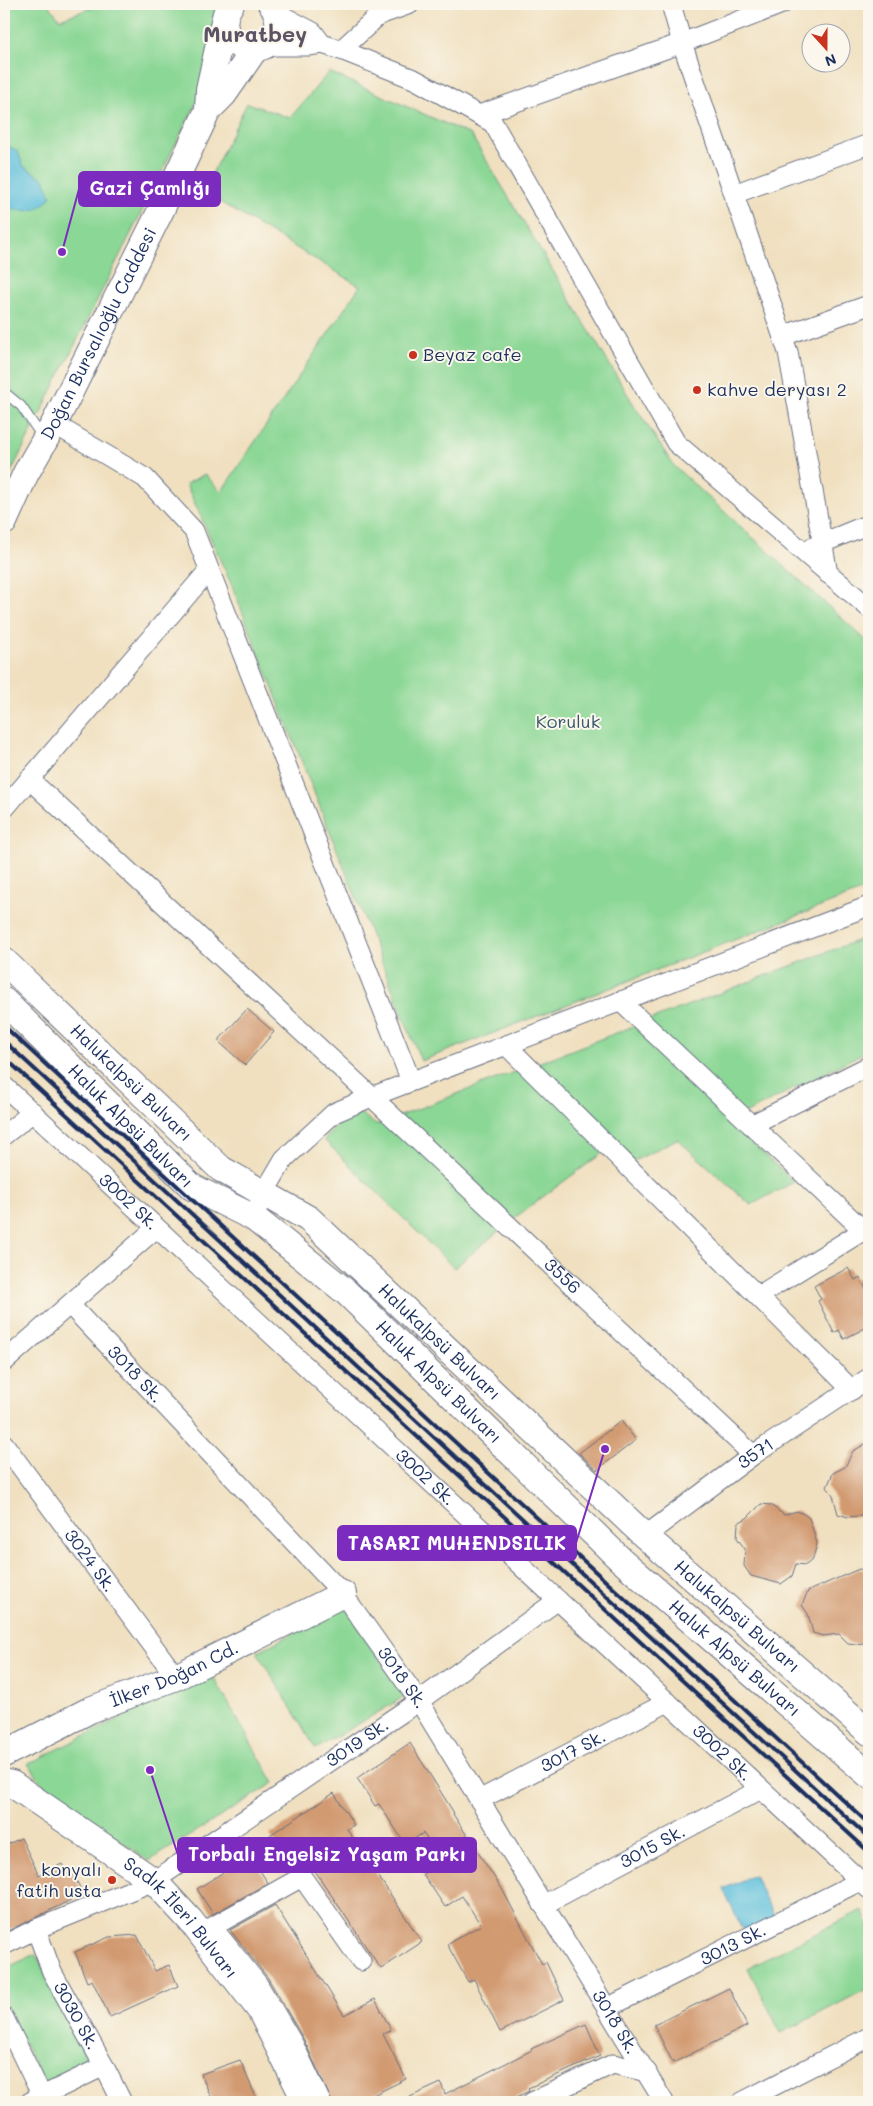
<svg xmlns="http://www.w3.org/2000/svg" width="873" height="2106" font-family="Mali,sans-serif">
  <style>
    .green { fill: #8bd795; stroke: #53837a }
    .water { fill: #5dc0dc; stroke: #3c789d }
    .building { fill: #d19a71 }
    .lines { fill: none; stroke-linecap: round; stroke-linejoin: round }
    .service-casing { stroke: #666d80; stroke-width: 11 }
    .minor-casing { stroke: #666d80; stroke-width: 21 }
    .secondary-casing { stroke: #666d80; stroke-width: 28 }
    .service { stroke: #fff; stroke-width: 9 }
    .minor { stroke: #fff; stroke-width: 19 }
    .secondary { stroke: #fff; stroke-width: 26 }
    .rail { stroke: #1b2f5e; stroke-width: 4 }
    .poi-dot { fill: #c8321e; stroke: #fbf7ec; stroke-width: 2 }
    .labels { text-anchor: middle; stroke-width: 4; stroke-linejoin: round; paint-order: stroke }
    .street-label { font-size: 18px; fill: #1b2f5e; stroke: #fbf7ec }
    .poi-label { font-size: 18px; fill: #1b2f5e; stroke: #fbf7ec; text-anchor: start }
    .park-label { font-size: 18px; fill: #37596c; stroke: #fbf7ec }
    .district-label { font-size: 22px; font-weight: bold; fill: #5b5465; stroke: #fbf7ec }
    .leader { fill: none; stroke: #7b2cbf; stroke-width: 2 }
    .callout-dot { fill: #7b2cbf; stroke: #fbf7ec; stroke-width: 2 }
    .callout { fill: #7b2cbf; stroke: #7b2cbf; stroke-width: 2 }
    .callout-label { font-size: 19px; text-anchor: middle; font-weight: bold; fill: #fff }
  </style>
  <rect width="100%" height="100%" fill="#fbf7ec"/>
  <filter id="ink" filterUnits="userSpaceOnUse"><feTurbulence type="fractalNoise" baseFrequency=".02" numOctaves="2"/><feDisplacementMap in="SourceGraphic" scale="10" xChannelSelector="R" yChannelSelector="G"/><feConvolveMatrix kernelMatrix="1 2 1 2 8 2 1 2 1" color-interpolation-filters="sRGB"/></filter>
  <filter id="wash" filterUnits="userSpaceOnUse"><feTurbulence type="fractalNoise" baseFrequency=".0096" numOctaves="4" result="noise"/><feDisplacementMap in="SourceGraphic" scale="20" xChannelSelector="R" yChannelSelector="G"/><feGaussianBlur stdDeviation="1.12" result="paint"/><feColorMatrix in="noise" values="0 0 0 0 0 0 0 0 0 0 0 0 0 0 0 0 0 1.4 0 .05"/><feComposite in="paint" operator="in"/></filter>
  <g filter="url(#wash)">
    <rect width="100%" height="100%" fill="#f0e0c0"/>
    <path class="green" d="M4,4H48L60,19L103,4H246L4,486Z
      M329,72L471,135L634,405L674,466L869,643V888L421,1061L232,586L186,484L205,474L221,492L360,286L203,192L247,103L290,118Z
      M869,936V1050L729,1122L794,1182L751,1205L677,1139L634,1161L616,1143L517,1216L454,1268L324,1140L346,1115L360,1113L376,1125Z
      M346,1606L404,1697L316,1749L257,1652Z
      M211,1673L274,1783L149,1861L45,1787L28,1764Z
      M862,1910L869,1924V1988L781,2033L748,1968Z
      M36,1954L91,2068L47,2089L4,2002V1969Z"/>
    <path class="water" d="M4,143L18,152L23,166L44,179L51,196C36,215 25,212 4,206Z
      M754,1875L775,1918L744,1933L723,1889Z"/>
    <g id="blocks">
      <path class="building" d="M247,1009L274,1032L245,1065L218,1041Z
        M848,1268L855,1280L860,1277L869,1295V1326L844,1339L839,1330L834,1333L818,1301L821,1299L814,1286Z
        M621,1421L636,1440L597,1470L579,1453Z
        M869,1442V1515L848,1517L838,1514L833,1495L827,1487L833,1473L845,1467L853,1451Z
        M761,1504L771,1505L784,1515L797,1511L804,1514L809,1518L817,1543L813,1559L806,1565L796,1564L792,1576L781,1584L751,1576L744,1566L745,1549L737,1538L738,1523L747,1518Z
        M859,1569L869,1571V1636L863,1643L856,1644L848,1643L839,1634L823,1636L813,1633L808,1614L802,1605L808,1591Z
        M410,1743L454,1813L453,1814L502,1889L542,1964L546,1962L564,2000L500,2032L474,1979L468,1982L447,1944L481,1925L462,1896L445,1907L423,1874L442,1862L423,1833L406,1845L379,1804L375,1806L357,1778Z
        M334,1793L354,1825L347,1829L422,1942L381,1969L305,1856L290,1865L270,1835Z
        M21,1838L39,1875L62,1864L67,1874L72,1871L83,1894L4,1933V1846Z
        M250,1855L268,1883L213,1914L197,1889Z
        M275,1905L344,2015L375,1999L391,2030L383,2034L406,2079L359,2102H332L304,2040L268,1978L230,1930Z
        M137,1935L155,1971L169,1965L178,1986L110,2017L92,1980L87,1982L75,1952L109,1937Z
        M729,1988L747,2026L673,2063L654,2025Z
        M586,2024L600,2056L528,2088L529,2091L506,2102H399L441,2083L445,2094L532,2050L531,2049Z
        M240,2060L258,2102H213L201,2074Z"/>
    </g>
  </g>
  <g filter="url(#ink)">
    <use href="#blocks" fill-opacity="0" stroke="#666d80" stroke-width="1"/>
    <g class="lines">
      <g class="service-casing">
        <path id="service" d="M4,392L21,406L43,438"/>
      </g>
      <g class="minor-casing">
        <g id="minor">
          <path d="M671,4L682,43L788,352L828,574"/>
          <path d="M277,13L313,32L322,44"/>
          <path d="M264,46H308L322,44L341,50L416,80L493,123L676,443L869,608"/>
          <path d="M341,50L379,15L410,4"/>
          <path d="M479,115L682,43L782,4"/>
          <path d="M734,194L869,144"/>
          <path d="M783,336L869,305"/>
          <path d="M54,424L145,478L194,531L411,1081"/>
          <path d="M813,547L869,524"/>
          <path id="s1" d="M29,779L342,1069L753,1455"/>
          <path d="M4,809L209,570"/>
          <path d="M620,1001L863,1230"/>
          <path d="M506,1045L852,1390"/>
          <path id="s2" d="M4,1086L869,1889"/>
          <path d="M751,1125L869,1066"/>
          <path d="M4,1135L33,1112"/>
          <path d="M259,1205L264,1193L284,1159L334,1113L371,1097L869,906"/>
          <path d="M758,1296L869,1227"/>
          <path id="s3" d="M70,1305L343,1594L419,1701L664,2102"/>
          <path d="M4,1362L156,1228"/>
          <path id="s4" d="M4,1444L176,1677"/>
          <path id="s5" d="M645,1536L753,1455L869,1378"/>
          <path id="s6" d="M479,1800L668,1702"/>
          <path id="s7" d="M543,1905L761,1789"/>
          <path id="s8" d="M36,1929L52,1972L104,2066L122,2102"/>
          <path id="s9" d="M4,1945L36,1929L154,1881L419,1701L558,1600"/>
          <path id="s10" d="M607,2008L860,1881"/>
          <path d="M4,2018L42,2096"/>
          <path d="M30,2102L104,2066"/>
          <path d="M321,2102L294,2045L258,1984L212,1927L302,1877L361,1961"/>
          <path d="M532,2102L613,2064L647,2072"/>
          <path d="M742,2102L869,2037"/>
        </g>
      </g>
      <g class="secondary-casing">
        <g id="secondary">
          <path d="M231,4C204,44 268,67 277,29C280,20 277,11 271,4"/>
          <path d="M208,110L209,89L224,21"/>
          <path id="s11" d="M4,522L26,473L54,424L160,212L208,110L224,94L255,49"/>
          <path id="s12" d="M4,961L221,1169L309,1219L645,1536L869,1732"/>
          <path id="s13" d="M4,1001L192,1187L254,1218L346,1292L620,1559L869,1775"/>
          <path id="s14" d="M4,1754L90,1710L176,1677L343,1594"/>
          <path id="s15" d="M4,1782L12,1784L154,1881L190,1920L260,2010L306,2102"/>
        </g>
      </g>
      <use href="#service" class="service"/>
      <use href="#minor" class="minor"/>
      <use href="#secondary" class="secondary"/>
      <path class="rail" d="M4,1026L869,1824
        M4,1041L869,1838
        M4,1057L869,1852"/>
    </g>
  </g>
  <g class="poi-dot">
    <circle cx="413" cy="355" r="5"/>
    <circle cx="697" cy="390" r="5"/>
    <circle cx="112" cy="1880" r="5"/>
  </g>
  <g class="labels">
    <g class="street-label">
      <text dy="6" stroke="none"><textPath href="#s11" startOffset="211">Doğan Bursalıoğlu Caddesi</textPath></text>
      <text dy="6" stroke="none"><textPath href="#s12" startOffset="176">Halukalpsü Bulvarı</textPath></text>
      <text dy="6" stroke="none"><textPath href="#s13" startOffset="178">Haluk Alpsü Bulvarı</textPath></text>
      <text dy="6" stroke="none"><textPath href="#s2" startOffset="170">3002 Sk.</textPath></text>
      <text dy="6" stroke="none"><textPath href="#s1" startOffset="729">3556</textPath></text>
      <text dy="6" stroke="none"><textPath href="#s12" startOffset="581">Halukalpsü Bulvarı</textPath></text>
      <text dy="6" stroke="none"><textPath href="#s3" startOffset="95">3018 Sk.</textPath></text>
      <text dy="6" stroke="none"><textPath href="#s13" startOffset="581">Haluk Alpsü Bulvarı</textPath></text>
      <text dy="6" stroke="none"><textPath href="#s5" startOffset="138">3571</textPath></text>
      <text dy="6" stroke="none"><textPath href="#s2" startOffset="575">3002 Sk.</textPath></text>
      <text dy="6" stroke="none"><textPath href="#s4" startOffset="145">3024 Sk.</textPath></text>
      <text dy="6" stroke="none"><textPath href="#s12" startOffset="986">Halukalpsü Bulvarı</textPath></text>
      <text dy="6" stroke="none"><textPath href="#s13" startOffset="986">Haluk Alpsü Bulvarı</textPath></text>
      <text dy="6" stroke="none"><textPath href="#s14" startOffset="188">İlker Doğan Cd.</textPath></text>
      <text dy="6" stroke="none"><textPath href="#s3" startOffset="500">3018 Sk.</textPath></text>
      <text dy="6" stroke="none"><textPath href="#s9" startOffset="409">3019 Sk.</textPath></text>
      <text dy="6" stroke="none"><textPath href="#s6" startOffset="106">3017 Sk.</textPath></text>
      <text dy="6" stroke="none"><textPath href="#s2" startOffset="980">3002 Sk.</textPath></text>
      <text dy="6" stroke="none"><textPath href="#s7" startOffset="124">3015 Sk.</textPath></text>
      <text dy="6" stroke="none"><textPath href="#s15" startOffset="225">Sadık İleri Bulvarı</textPath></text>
      <text dy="6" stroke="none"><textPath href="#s10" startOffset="141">3013 Sk.</textPath></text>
      <text dy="6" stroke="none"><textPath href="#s8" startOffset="96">3030 Sk.</textPath></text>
      <text dy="6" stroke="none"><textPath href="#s3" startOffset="905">3018 Sk.</textPath></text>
    </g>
    <g class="poi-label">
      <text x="423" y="361">Beyaz cafe</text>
      <text x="707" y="396">kahve deryası 2</text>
      <text x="102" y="1876" text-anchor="end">konyalı<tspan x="102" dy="21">fatih usta</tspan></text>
    </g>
    <g class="park-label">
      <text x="568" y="728">Koruluk</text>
    </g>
    <g class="district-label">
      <text x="255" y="42">Muratbey</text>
    </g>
  </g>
  <path class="leader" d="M62 252L79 189M605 1449L576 1543M150 1770L178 1855"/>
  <g class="callout-dot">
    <circle cx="62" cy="252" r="5"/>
    <circle cx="605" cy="1449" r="5"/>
    <circle cx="150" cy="1770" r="5"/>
  </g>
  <g class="callout">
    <rect x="79" y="172" width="141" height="34" rx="5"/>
    <rect x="338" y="1526" width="238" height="34" rx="5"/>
    <rect x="178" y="1838" width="298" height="34" rx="5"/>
  </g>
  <g class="callout-label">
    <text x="150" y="195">Gazi Çamlığı</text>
    <text x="457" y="1550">TASARI MUHENDSILIK</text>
    <text x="327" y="1861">Torbalı Engelsiz Yaşam Parkı</text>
  </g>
  <rect width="873" height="2106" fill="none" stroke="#fbf7ec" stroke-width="20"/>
  <g transform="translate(826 48) rotate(159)"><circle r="24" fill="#fbf7ec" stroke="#a1a7b3"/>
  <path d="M0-4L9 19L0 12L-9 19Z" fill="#c8321e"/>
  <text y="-8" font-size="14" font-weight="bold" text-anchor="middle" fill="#1b2f5e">N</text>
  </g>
</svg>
